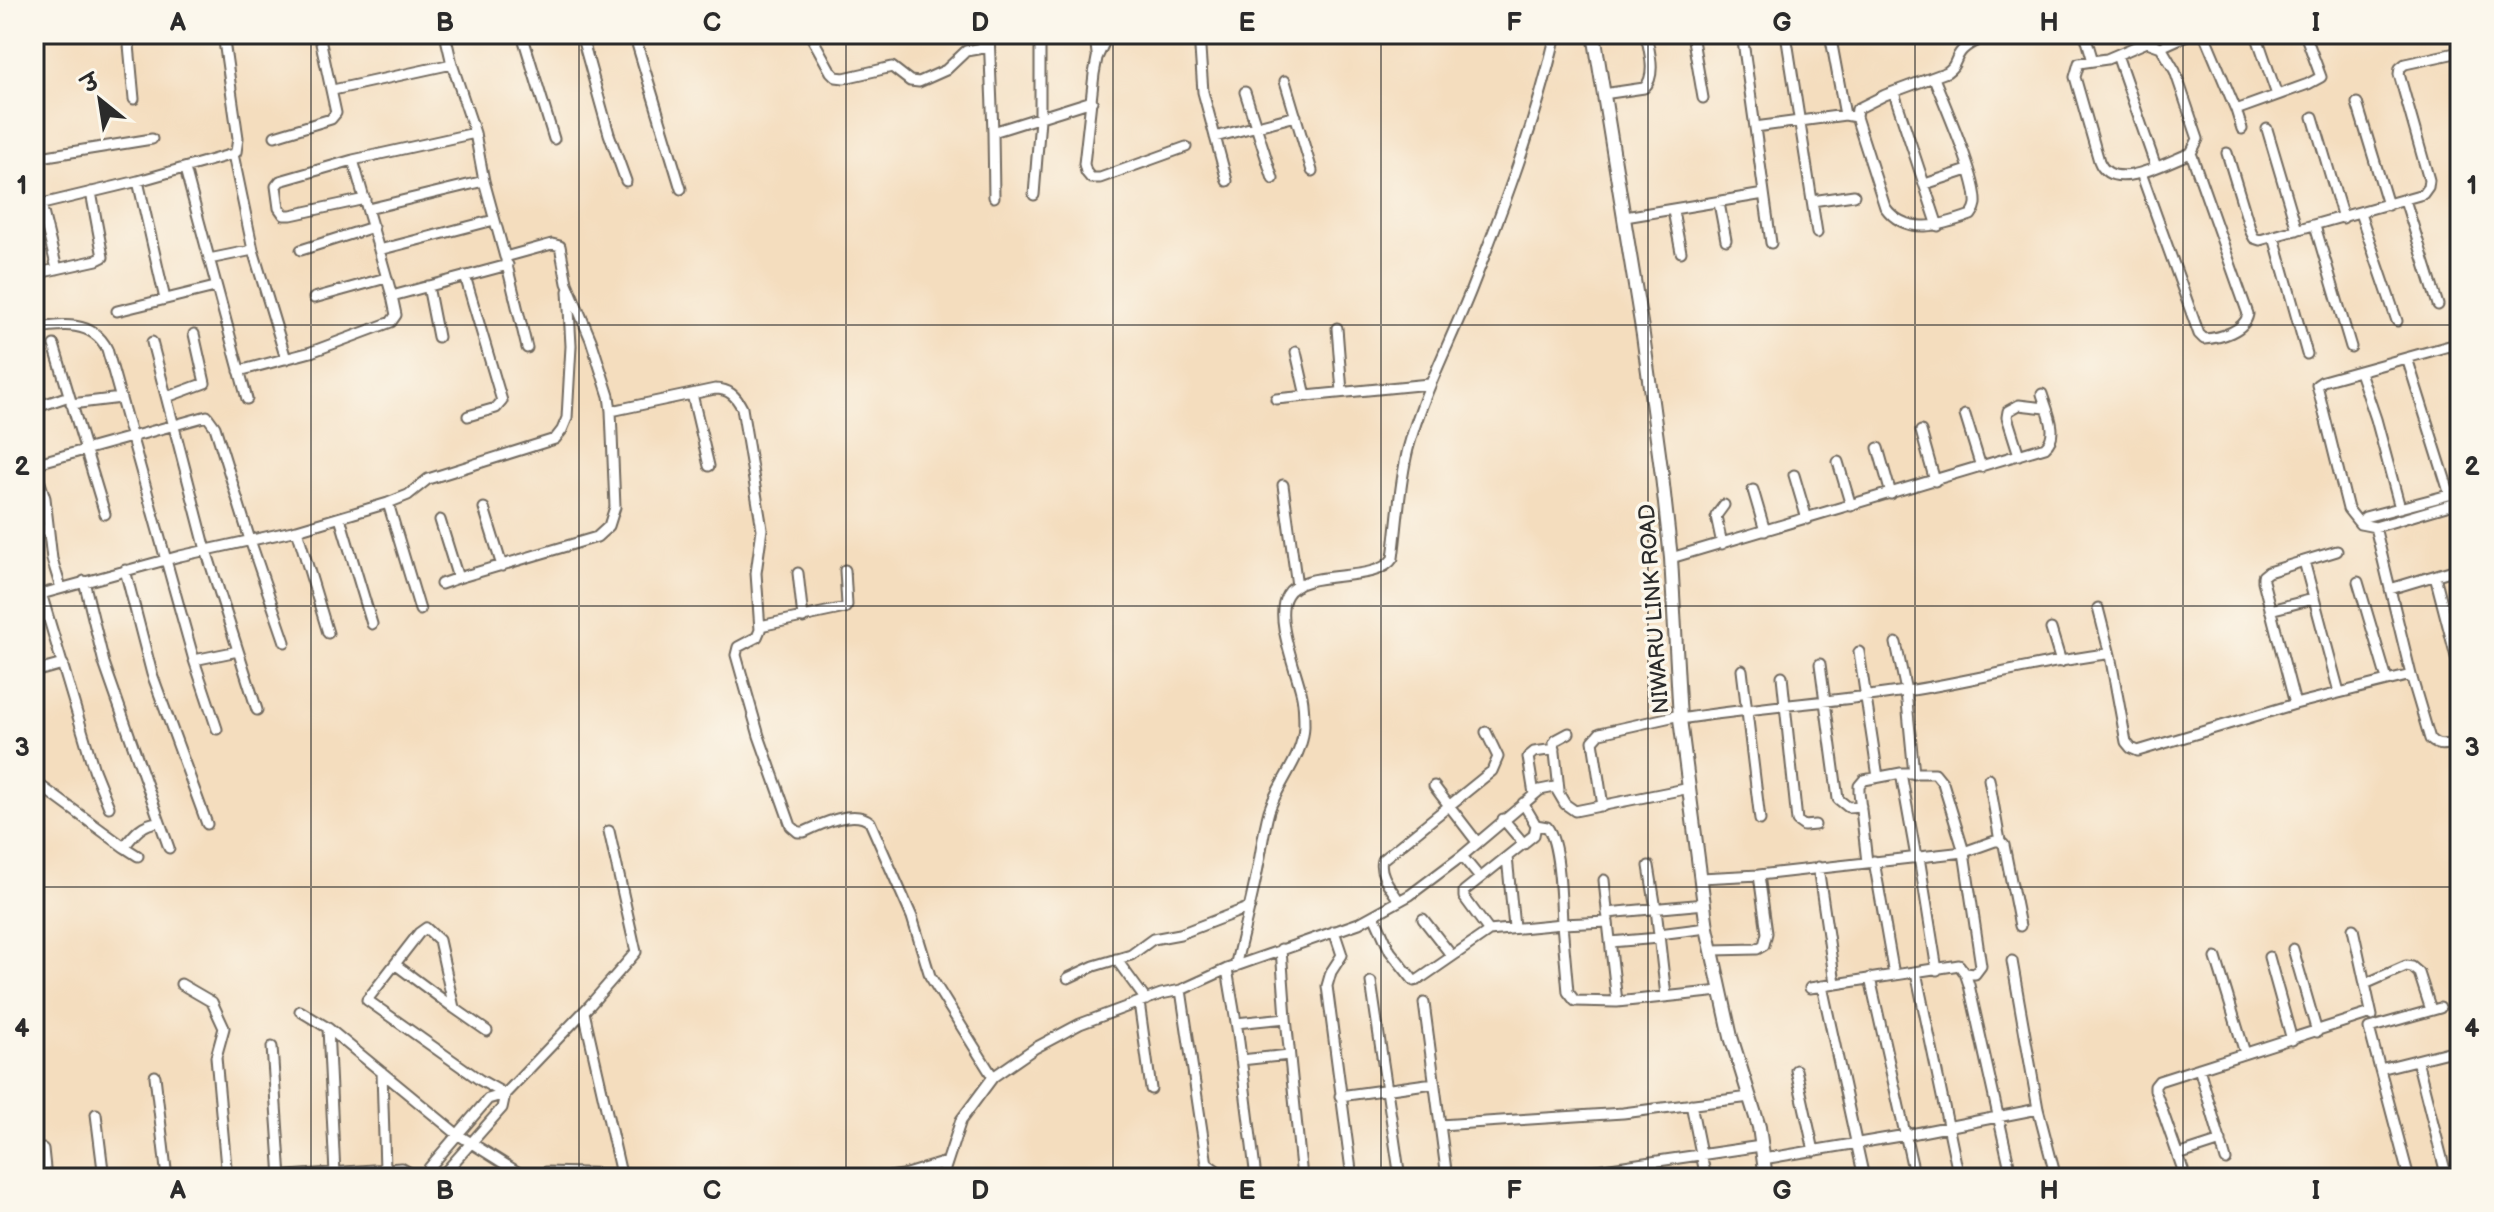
<svg xmlns="http://www.w3.org/2000/svg" width="2494" height="1212" font-family="'Balsamiq Sans','Playpen Sans Deva',sans-serif">
  <style>
    .lines { fill: none; stroke-linecap: round; stroke-linejoin: round }
    .street-casing { stroke: #71695e; stroke-width: 13 }
    .secondary-casing { stroke: #71695e; stroke-width: 16 }
    .street { stroke: #fff; stroke-width: 9 }
    .secondary { stroke: #fff; stroke-width: 12 }
    .grid { fill: none; stroke: #2b2b2b; stroke-width: 2; stroke-opacity: 0.55 }
    .labels { text-anchor: middle; stroke-width: 7; stroke-linejoin: round; paint-order: stroke }
    .street-label { font-size: 22px; fill: #2b2b2b; stroke: #fbf7ec }
    .neatline { fill: none; stroke: #2b2b2b; stroke-width: 3 }
    .grid-label { font-size: 26px; text-anchor: middle; font-weight: bold; fill: #2b2b2b }
  </style>
  <rect width="100%" height="100%" fill="#fbf7ec"/>
  <filter id="ink" filterUnits="userSpaceOnUse"><feTurbulence type="fractalNoise" baseFrequency=".0125" numOctaves="2"/><feDisplacementMap in="SourceGraphic" scale="16" xChannelSelector="R" yChannelSelector="G"/><feConvolveMatrix kernelMatrix="1 2 1 2 8 2 1 2 1" color-interpolation-filters="sRGB"/></filter>
  <filter id="wash" filterUnits="userSpaceOnUse"><feTurbulence type="fractalNoise" baseFrequency=".006" numOctaves="4" result="noise"/><feDisplacementMap in="SourceGraphic" scale="32" xChannelSelector="R" yChannelSelector="G"/><feGaussianBlur stdDeviation="1.8" result="paint"/><feColorMatrix in="noise" values="0 0 0 0 0 0 0 0 0 0 0 0 0 0 0 0 0 1.4 0 .05"/><feComposite in="paint" operator="in"/></filter>
  <g filter="url(#wash)">
    <rect width="100%" height="100%" fill="#f4ddbe"/>
  </g>
  <g filter="url(#ink)">
    <g class="lines">
      <g class="street-casing">
        <path id="street" d="M128,34L134,99
          M445,34L452,64L475,133L484,181L505,257L552,244L560,246L567,283L591,340L609,396L611,411L715,389C729,389 736,396 742,408L762,529L756,573L760,630L757,637L738,647L736,655L759,736L791,826L798,832H804C821,824 855,808 870,822L912,917L930,976L993,1077
          M522,34L554,139
          M581,34L609,134L626,181
          M634,34L681,189
          M810,34L831,72L836,77L844,78L892,67L910,81L919,82L946,70L966,51L989,47
          M989,34L993,132L1092,101
          M1095,34L1097,54
          M1108,34L1097,58L1094,74L1084,164L1086,172L1091,178H1100L1186,147
          M1199,34L1203,92L1227,181
          M1692,34L1703,98
          M1742,34L1771,243
          M1786,34L1817,233
          M1830,34L1845,115
          M2085,34L2093,61
          M2204,34L2236,110L2308,84L2321,77L2305,34
          M2256,34L2277,95
          M2147,42L2161,47L2175,71L2198,139L2191,153C2168,161 2112,195 2099,161L2075,77L2079,63L2107,59Z
          M2161,47L2190,34
          M2117,55L2156,167
          M1934,78C1944,103 1978,180 1976,204C1975,210 1974,210 1971,215C1943,225 1906,237 1885,207L1856,117L1857,109L1885,95L1947,72C1955,66 1954,64 1958,56C1964,44 1981,39 1992,34
          M1285,81L1312,171
          M333,90L452,64
          M1245,92L1273,179
          M1894,93L1938,226
          M1603,94L1644,88C1657,76 1649,50 1646,34
          M2357,103L2388,205
          M2236,110L2242,129
          M2313,117L2343,218
          M1755,127L1845,115L1856,117
          M2267,129L2297,230
          M993,132L994,197
          M275,136L331,119L336,113L319,34
          M1215,137L1296,116
          M2227,153L2251,232L2254,238L2260,240L2423,194L2428,187L2429,180L2399,74L2400,68L2405,64L2460,52
          M233,154L253,250
          M34,158L152,139
          M353,160L280,181L276,186L279,208L284,215H291L365,199
          M185,169L247,399
          M2141,173L2199,334L2204,339C2220,338 2245,331 2248,314L2191,153
          M138,181L233,154L236,152L238,138L223,34
          M1925,184L1968,170
          M1034,195L1040,119V34
          M2405,200L2438,305
          M1812,201L1854,195
          M1719,203L1726,240
          M41,204L57,269
          M34,206L138,181L165,299
          M368,209L484,181
          M1673,211L1681,252
          M2360,213L2397,321
          M1625,217L1764,194
          M494,220L379,250L392,296L508,265
          M2315,226L2351,347
          M2274,237L2307,354
          M301,250L373,227
          M379,250L353,160L475,133
          M209,259L253,250L286,359
          M506,261L527,348
          M34,274L97,260L103,257L91,192
          M465,276L502,401L496,408L468,416
          M428,286L438,337
          M314,298L386,278
          M117,311L215,287
          M1337,328L1342,392
          M34,329C61,324 93,320 107,349L194,660L217,729
          M152,342L206,550L257,710
          M54,345L105,514
          M2453,345L2460,369
          M1296,352L1306,396
          M2407,358L2450,495
          M239,371L311,352L391,322L396,315L392,296
          M2360,372L2376,419L2400,508
          M692,394L709,466
          M167,397L205,383L194,334
          M1276,399L1429,384
          M71,404L121,398
          M34,408L69,396
          M1965,415L1981,467
          M1921,431L1935,481
          M1878,448L1891,494
          M2019,455L2007,417L2008,411L2019,405L2046,408
          M1838,462L1851,506
          M34,464L207,416L215,427L250,540L285,642
          M34,464L45,498L52,559L61,588
          M1794,475L1807,519
          M1283,485L1297,586
          M1753,490L1765,531
          M2460,492L2365,517L2360,524L2375,527L2460,502
          M388,503L420,610
          M2455,503L2460,521
          M484,508L502,566
          M340,518L372,624
          M440,520L458,578L597,537L609,526L615,507L611,411
          M2360,524L2348,509L2317,385L2323,381L2460,343
          M297,530L328,633
          M34,533L48,528
          M1722,544L1716,516L1724,505
          M1671,558L2045,447C2060,434 2047,411 2042,394
          M2304,561L2339,692
          M125,570L152,674L207,824
          M798,573L803,618
          M2435,576L2460,672
          M84,581L104,663L169,848
          M2358,582L2387,680
          M441,584L458,578
          M2390,589L2460,568
          M41,593L94,770L109,807
          M34,596L180,556L297,530L388,503L408,495L428,479L555,439L562,430L567,418L571,346L568,291
          M2098,608L2110,655
          M2270,610L2313,599
          M760,626L845,608L847,605L845,570
          M2051,629L2061,662
          M1896,643L1906,691L1914,774
          M1859,652L1878,777
          M194,660L238,651
          M1820,664L1838,799L1848,807L1861,806
          M1742,670L1760,820
          M34,672L63,664
          M2411,675L2430,739C2440,749 2448,744 2460,740
          M1782,676L1797,821L1804,826L1815,825
          M2295,704L2263,581V576L2268,572L2337,551
          M1680,719C1756,707 1831,702 1906,691C1973,681 2039,662 2106,654L2110,655L2126,742L2131,748L2138,751L2295,704L2411,675L2375,527
          M1901,773L1916,857
          M1989,779L2000,841
          M34,781L124,847C134,834 142,823 159,822
          M1434,786L1477,842
          M1559,790L1554,743L1556,740L1569,733
          M1534,794L1528,757L1534,752L1555,749
          M1603,806L1593,741L1600,733L1680,715
          M1503,819L1524,844
          M1536,825L1547,827C1560,843 1561,901 1562,924L1608,922L1617,1002
          M124,847L138,856
          M1462,856L1480,878
          M1507,857L1514,927
          M1919,857L1937,970
          M1874,861L1894,975
          M1867,862L1859,792V786L1864,780L1901,773H1935L1943,783L1964,852L1995,841H2000L2004,845L2020,926
          M1649,866L1656,909L1666,996
          M1818,867L1835,983
          M1701,878L1759,875L1964,852L1981,966L1975,974L1965,973
          M1604,880L1608,919
          M1399,901C1392,889 1378,874 1382,860L1492,771L1498,757L1486,732
          M1607,913L1705,904
          M1374,915L1390,951L1414,981L1418,980L1489,931L1562,924L1568,992L1575,1001L1617,1002L1720,991
          M1423,919L1452,956
          M2353,929L2372,1016
          M1334,931L1342,955L1331,972L1327,986L1352,1178
          M1489,931L1464,897V891L1534,835L1536,825L1523,803
          M1659,934L1707,928
          M1610,942L1659,938
          M1281,949L1286,1018L1302,1178
          M2293,949L2317,1032
          M1713,950L1757,949L1764,945L1767,933L1759,875
          M2269,957L2292,1040
          M2216,958L2245,1053
          M1116,959L1146,1000
          M2012,961L2038,1109L2056,1178
          M396,965L454,1008
          M1235,967C1242,937 1250,907 1256,877C1261,855 1263,832 1269,811C1278,782 1303,758 1304,726C1304,716 1304,706 1302,696C1297,671 1273,617 1287,595C1303,567 1377,585 1393,558C1398,521 1399,485 1408,449C1423,393 1450,343 1471,290C1504,206 1536,122 1556,34
          M1227,969L1238,1034L1256,1178
          M1916,972L1959,1178
          M1068,978L1094,966L1131,955L1153,939L1180,934L1250,907
          M1870,978L1915,1178
          M1371,982L1400,1178
          M181,984L212,1002L224,1028L216,1057L227,1178
          M2365,984L2406,966L2412,967L2419,973L2431,1010
          M1822,986L1864,1178
          M1810,988L1953,966L1959,965L1965,973L1969,985L2012,1178
          M1181,990L1209,1178
          M1139,1002L1151,1089
          M1424,1003L1447,1178
          M300,1011L328,1028L457,1134L527,1178
          M584,1012L621,1174L756,1178
          M1236,1023L1286,1018
          M328,1028L335,1174
          M487,1031L454,1008L439,940L426,928L419,933L367,1000L480,1080L505,1094
          M272,1047L281,1178
          M1241,1060L1289,1055
          M2417,1060L2447,1178
          M2199,1068L2226,1160
          M2380,1069L2460,1049
          M1796,1070L1814,1151
          M382,1072L385,1169
          M155,1076L167,1178
          M1340,1096L1434,1083
          M1691,1104L1706,1178
          M96,1114L104,1178
          M1440,1125L1623,1113L1750,1097
          M43,1149L46,1178
          M2178,1155L2221,1141
          M1763,1159L1906,1135L2038,1109
          M1206,1163L1227,1178
          M2183,1170L2155,1090V1086L2159,1081L2371,1013
          M260,1178L401,1168L419,1178
          M429,1178V1168L488,1099L505,1094L590,1005L636,952L609,831
          M440,1178L502,1108L505,1094
          M531,1178L546,1172L621,1174
          M882,1178L903,1175L946,1162
          M942,1178L961,1120L993,1077L1035,1048L1080,1024L1161,994L1181,990L1227,969L1359,923L1410,895L1462,856L1540,790L1555,787L1565,804L1575,811L1690,788
          M1542,1178L1761,1146
          M1799,1178H1819
          M2409,1178L2369,1028L2440,1008"/>
      </g>
      <g class="secondary-casing">
        <path id="secondary" d="M1594,34L1643,335L1662,476L1671,558L1680,719L1707,928L1731,1037L1759,1127L1766,1178"/>
      </g>
      <use href="#street" class="street"/>
      <use href="#secondary" class="secondary"/>
    </g>
  </g>
  <path class="grid" d="M311,34V1178M579,34V1178M846,34V1178M1113,34V1178M1381,34V1178M1648,34V1178M1915,34V1178M2183,34V1178M34,325H2460M34,606H2460M34,887H2460"/>
  <g class="labels">
    <g class="street-label">
      <text transform="translate(1653 609) rotate(-94)" y="8">NIWARU LINK ROAD</text>
    </g>
  </g>
  <rect width="2494" height="1212" fill="none" stroke="#fbf7ec" stroke-width="88"/>
  <g transform="translate(100 100) rotate(330)" stroke="#fbf7ec" stroke-width="6" paint-order="stroke">
  <path d="M0-6L14 30L0 20L-14 30Z" fill="#2b2b2b"/>
  <text y="-12" font-size="22" font-weight="bold" text-anchor="middle" fill="#2b2b2b">उ</text>
  </g>
  <rect x="44" y="44" width="2406" height="1124" class="neatline"/>
  <g class="grid-label">
    <text x="178" y="31">A</text>
    <text x="445" y="31">B</text>
    <text x="712" y="31">C</text>
    <text x="980" y="31">D</text>
    <text x="1247" y="31">E</text>
    <text x="1514" y="31">F</text>
    <text x="1782" y="31">G</text>
    <text x="2049" y="31">H</text>
    <text x="2316" y="31">I</text>
    <text x="22" y="194">1</text>
    <text x="2472" y="194">1</text>
    <text x="22" y="475">2</text>
    <text x="2472" y="475">2</text>
    <text x="22" y="756">3</text>
    <text x="2472" y="756">3</text>
    <text x="22" y="1037">4</text>
    <text x="2472" y="1037">4</text>
    <text x="178" y="1199">A</text>
    <text x="445" y="1199">B</text>
    <text x="712" y="1199">C</text>
    <text x="980" y="1199">D</text>
    <text x="1247" y="1199">E</text>
    <text x="1514" y="1199">F</text>
    <text x="1782" y="1199">G</text>
    <text x="2049" y="1199">H</text>
    <text x="2316" y="1199">I</text>
  </g>
</svg>
